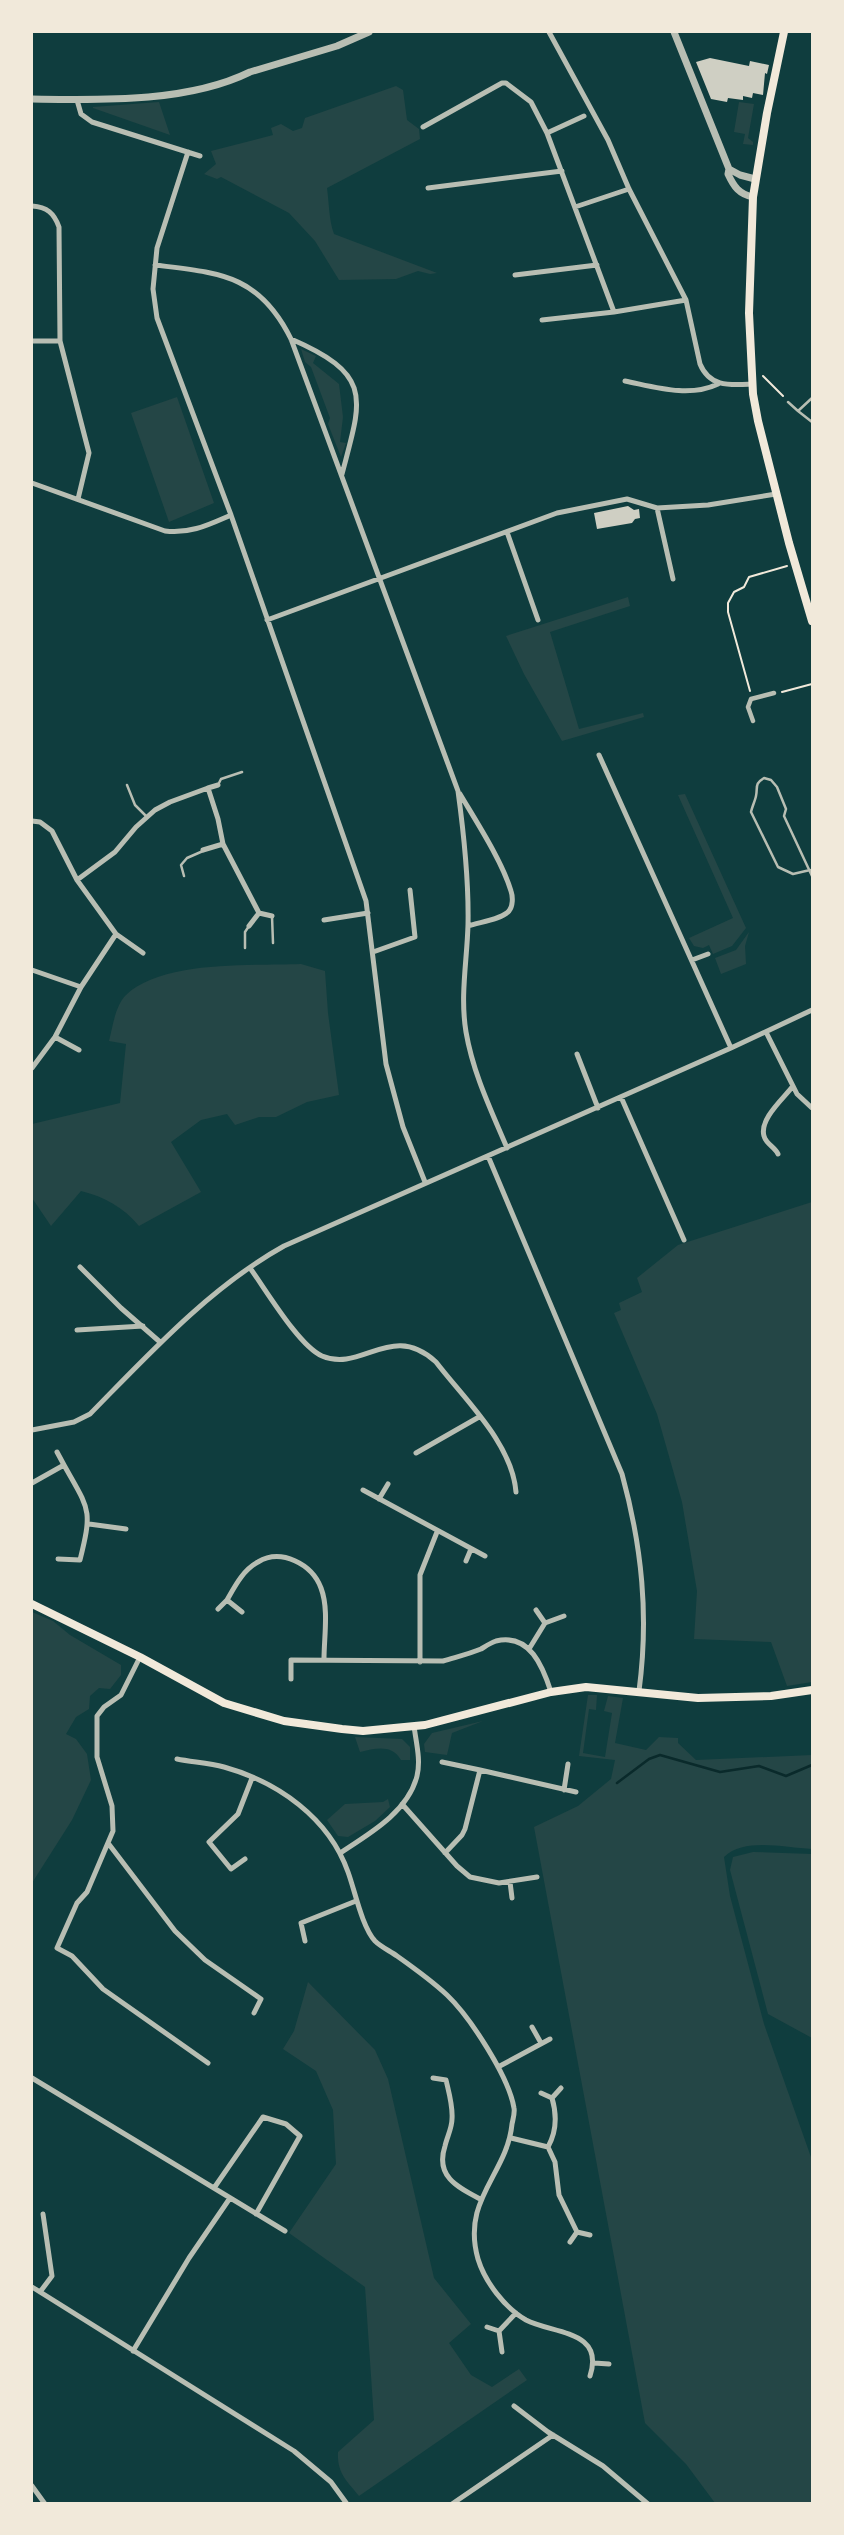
<svg xmlns="http://www.w3.org/2000/svg" width="844" height="2535" font-family="Manrope,sans-serif">
  <style>
    .green { fill: #244646 }
    .lines { fill: none; stroke-linecap: round; stroke-linejoin: round }
    .stream { stroke: #0a2a2b; stroke-width: 2.5 }
    .building { fill: #cfcfc3 }
    .path { stroke: #f1e9da; stroke-width: 2 }
    .service { stroke: #b8beb3; stroke-width: 2.5 }
    .pedestrian { stroke: #b8beb3; stroke-width: 4.5 }
    .minor { stroke: #b8beb3; stroke-width: 5 }
    .tertiary { stroke: #b8beb3; stroke-width: 7 }
    .secondary { stroke: #f1e9da; stroke-width: 8 }
  </style>
  <rect width="100%" height="100%" fill="#0f3d3e"/>
  <path class="green" d="M396,86L403,90L407,120L419,129L420,139L327,188C329,202 329,221 334,234L437,273L430,274L418,271L396,279L339,280L315,241L289,213L221,177L217,179L204,174L216,164L211,151L273,135L271,128L281,124L293,131L302,128L305,118Z
    M159,102L170,135L93,108V107Z
    M739,102L754,104L748,138L753,142V145L743,144L745,134L734,132Z
    M301,349L316,356L313,363L339,384L343,417L340,442L346,443L341,457L328,424L330,418L311,367L305,362Z
    M177,397L214,503L169,522L131,413Z
    M628,597L630,606L550,632L579,729L643,713L644,717L562,741L524,674L506,636Z
    M685,794L746,928L732,946L713,954L709,945L703,948L694,946L689,938L733,918L678,795Z
    M749,932L745,946L746,964L721,974L715,958L736,950Z
    M301,964L325,971L328,1013L339,1095L307,1102L276,1117H259L235,1125L227,1114L201,1120L171,1142L201,1192L139,1226C123,1207 105,1197 81,1191L51,1226L32,1198V1124L120,1103L126,1044L109,1041C113,1026 115,1006 126,995C163,960 252,966 301,964Z
    M812,1202V1682L787,1686L771,1642L694,1639L697,1591L682,1502L657,1414L614,1313L621,1310L619,1303L642,1292L637,1278L678,1245Z
    M32,1612L53,1621L70,1635L121,1665V1675L110,1689L99,1688L90,1696L89,1709L76,1717L66,1734L76,1739L87,1754L91,1780L72,1820L32,1883Z
    M588,1695H597L596,1710L589,1709L583,1753L605,1757L612,1713L604,1711L608,1696L623,1698L615,1743L646,1750L659,1737L678,1738V1743L696,1760L812,1755V1849C785,1848 745,1837 724,1857L730,1896L764,2024L812,2160V2503H715L686,2464L645,2423L534,1827L578,1806L611,1779L615,1760L579,1756Z
    M483,1721L452,1733L447,1755L425,1752L424,1744L432,1733Z
    M355,1737L402,1739L410,1747V1760H401C392,1744 376,1748 360,1752Z
    M388,1799L390,1807L375,1821L348,1837L338,1836L327,1820L345,1804L383,1802Z
    M753,1852L812,1854V2038L768,2014L730,1870L733,1857Z
    M308,1982L375,2050L388,2079L434,2278L471,2324L449,2343L471,2375L492,2387L519,2369L527,2380L359,2496C346,2480 337,2473 338,2452L374,2420L365,2287L289,2233L336,2164L333,2110L316,2071L283,2049L294,2031Z"/>
  <g class="lines">
    <path class="stream" d="M617,1783L649,1759L660,1755L720,1772L759,1766L786,1776L812,1765"/>
  </g>
  <path class="building" d="M710,58L749,66L750,61L769,65L767,74L765,73L763,95L753,93L752,98L743,96V100L728,98L727,102L711,99L696,62Z
    M628,506L634,510L639,509L640,518L635,519L632,523L597,529L594,513Z"/>
  <g class="lines">
    <path class="path" d="M763,376L783,396
      M750,691L728,612V603L734,592L744,587L749,577L787,566
      M782,692L812,684"/>
    <path class="service" d="M812,398L798,411L812,422
      M788,402L798,411
      M127,785L135,805L147,817
      M218,785L221,779L242,772
      M810,870L793,874L778,867L751,812C752,807 755,801 756,796C758,787 754,784 764,778L771,780L777,787L786,809L784,816L812,876
      M184,876L181,865L187,858L203,851
      M272,916L273,943
      M245,948V932L249,926"/>
    <path class="pedestrian" d="M753,721L748,707L751,699L774,693"/>
    <path class="minor" d="M549,32L608,140L629,189L686,300L700,364C710,388 731,385 753,384
      M77,100L81,114L92,122L200,156
      M423,127L502,83H506L531,102L547,133L614,312
      M547,133L584,116
      M188,152L157,248L153,289L157,318L231,515L366,901L386,1064L403,1127L425,1182
      M428,188L562,171
      M32,206C47,207 54,213 59,227L60,341L89,453L78,499
      M575,207L629,189
      M155,265C219,273 259,274 291,339L458,791C464,835 469,880 468,925C467,961 460,996 466,1032C473,1073 491,1110 507,1148
      M515,275L597,265
      M542,320L614,312L686,300
      M291,339C374,375 362,398 342,474
      M32,341H60
      M625,381C655,387 689,398 718,384
      M32,483L165,531C190,534 208,525 231,515
      M657,508L673,579
      M507,532L538,620
      M267,620L557,513L627,499L657,508L708,505L776,494
      M599,755L731,1048
      M208,788L218,785
      M460,794C476,821 502,861 511,891C513,897 513,906 509,911C501,920 479,922 468,926
      M32,821L40,822L52,831L77,880L116,934L143,953
      M203,850L223,844
      M77,880L115,852L136,827L155,810L170,802L208,788L218,819L223,844L259,913L272,916
      M324,920L368,913
      M249,926L259,913
      M373,952L415,937L410,890
      M692,960L708,954
      M32,970L81,987
      M766,1032L797,1094L812,1108
      M55,1037L79,1050
      M577,1054L598,1108
      M32,1068L55,1037L81,987L116,934
      M621,1097L684,1240
      M778,1154C775,1147 766,1144 764,1136C759,1119 784,1098 793,1086
      M488,1156L622,1474C642,1547 649,1616 639,1691
      M80,1267L121,1308L160,1342
      M250,1268C266,1290 299,1346 322,1356C362,1373 391,1321 436,1362C465,1400 512,1443 516,1492
      M77,1330L143,1326
      M32,1430L74,1422L90,1414C148,1355 210,1287 284,1246L731,1048L812,1010
      M57,1452L64,1465
      M416,1453L479,1417
      M32,1483L64,1465C89,1510 93,1508 80,1560L58,1559
      M363,1490L485,1556
      M379,1499L388,1484
      M89,1524L126,1529
      M466,1561L471,1549
      M218,1609L227,1600
      M536,1610L545,1623
      M242,1612L227,1600C235,1586 243,1570 258,1562C281,1548 312,1564 321,1588C329,1609 324,1637 324,1659
      M529,1649L545,1623L564,1616
      M140,1657L121,1695L104,1707L97,1716V1757L112,1806L113,1831L87,1892L77,1903L57,1948L72,1956L103,1989L208,2063
      M420,1662V1575L437,1532
      M291,1679V1660L443,1661C456,1657 469,1654 481,1649C486,1646 490,1643 496,1641C530,1633 543,1667 551,1692
      M177,1759C192,1762 209,1763 224,1767C278,1782 329,1818 348,1872C355,1891 362,1927 375,1941C381,1947 390,1951 397,1956C414,1968 432,1981 447,1995C470,2017 509,2077 514,2108C515,2113 513,2119 512,2124C507,2175 461,2199 478,2259C485,2282 505,2308 526,2320C553,2334 605,2330 590,2376
      M442,1762L480,1770
      M564,1790L568,1764
      M402,1804L457,1866L470,1877L499,1883L537,1877
      M108,1843L175,1931L205,1960L261,1999L254,2013
      M340,1853C369,1834 408,1812 417,1776C421,1760 416,1742 414,1726
      M445,1853L462,1835L465,1829L480,1770L576,1792
      M245,1859L231,1869L209,1842L238,1814L252,1778
      M510,1882L512,1898
      M305,1941L301,1923L356,1901
      M532,2027L541,2043
      M498,2067L550,2039
      M32,2078L285,2231
      M433,2078L446,2080C449,2093 453,2106 452,2119C452,2128 447,2137 445,2146C435,2176 457,2187 480,2199
      M541,2093L552,2098C557,2115 557,2131 548,2147L555,2162L559,2195L577,2232
      M552,2098L561,2088
      M511,2138L548,2147
      M214,2188L263,2117L286,2124L300,2136L256,2214
      M570,2242L577,2232L590,2235
      M32,2287L294,2451L331,2482L347,2504
      M40,2292L52,2276L43,2214
      M487,2327L499,2331
      M133,2351L189,2258L230,2198
      M502,2352L499,2331L516,2313
      M594,2363L609,2364
      M514,2406L548,2432L603,2466L648,2504
      M32,2486L45,2504
      M452,2504L553,2435"/>
    <path class="tertiary" d="M674,32L729,169L728,174C734,187 739,194 753,197
      M32,99C100,100 187,103 250,72L337,46L369,32
      M729,169L740,175L755,179"/>
    <path class="secondary" d="M784,32L767,113L753,197L749,313L753,394L758,421L789,543L812,621
      M32,1604L140,1657L224,1703L284,1721L342,1729L363,1731L425,1725L551,1692L586,1687L698,1698L771,1696L812,1690"/>
  </g>
  <rect width="844" height="2535" fill="none" stroke="#f1e9da" stroke-width="66"/>
</svg>
